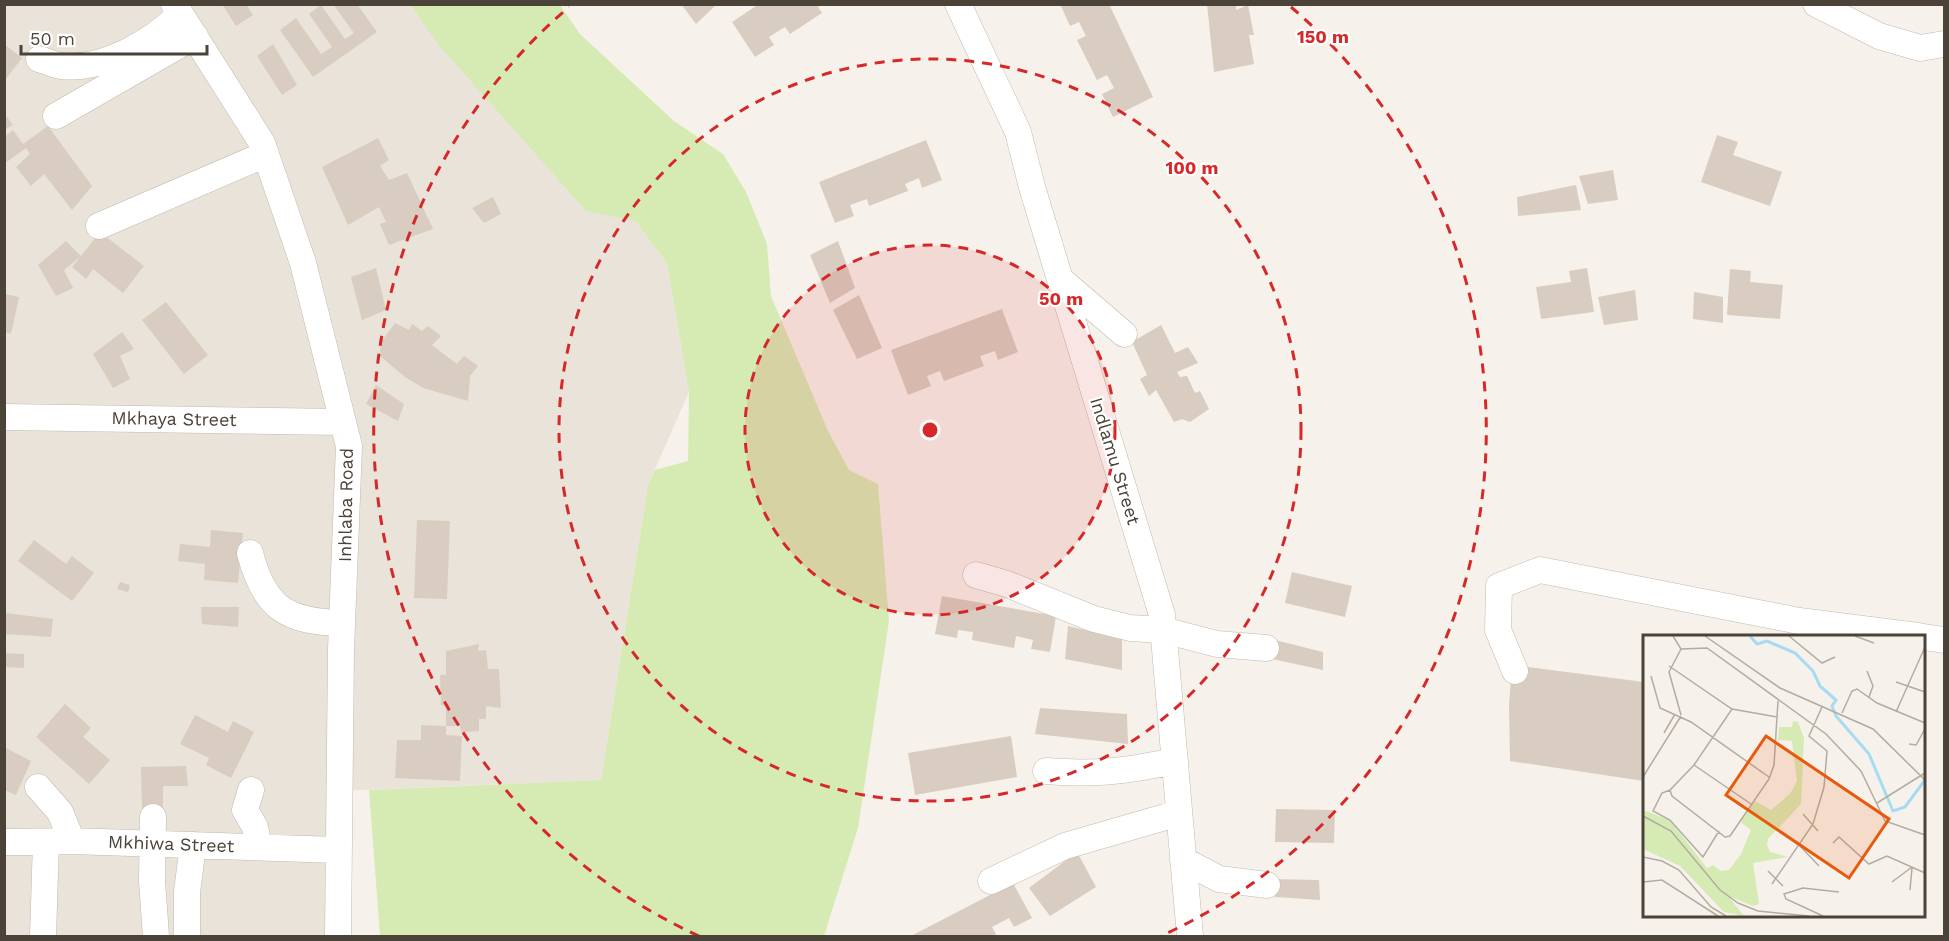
<svg xmlns="http://www.w3.org/2000/svg" width="1949" height="941" font-family="'Work Sans',sans-serif">
  <style>
    .residential { fill: #eae3d9 }
    .green { fill: #d6eab4 }
    .building { fill: #d8cdc0 }
    .lines { fill: none; stroke-linecap: round; stroke-linejoin: round }
    .street-casing { stroke: #c2b9ad; stroke-width: 27 }
    .street { stroke: #fff; stroke-width: 26 }
    .ring { fill: none; stroke: #d62828; stroke-width: 3; stroke-dasharray: 10 8 }
    .labels { text-anchor: middle; stroke-width: 4.5; stroke-linejoin: round; paint-order: stroke }
    .street-label { font-size: 18px; fill: #4b4238; stroke: #fff }
    .inset-river { fill: none; stroke: #a7daf3; stroke-width: 3 }
    .inset-road { fill: none; stroke: #b2aca3; stroke-width: 1.5 }
    .view { fill: #e8590c; fill-opacity: 0.15; stroke: #e8590c; stroke-width: 3 }
    .inset-edge { fill: none; stroke: #4b4238; stroke-width: 3 }
    .centre { fill: #d62828; stroke: #fff; stroke-width: 3 }
    .ring-label { font-size: 18px; text-anchor: middle; font-weight: bold; fill: #d62828; stroke: #fff; stroke-width: 4.5; stroke-linejoin: round; paint-order: stroke }
  </style>
  <rect width="100%" height="100%" fill="#f6f2eb"/>
  <path class="residential" d="M5,5H468L667,263L689,392L648,485L601,780L339,791L338,936H5Z"/>
  <path class="green" d="M411,5H560L580,34L674,121L723,154L746,192L767,244L771,296L828,431L849,470L878,484L889,621L858,828L824,936H380L369,790L601,780L648,485L655,470L688,461L689,392L667,263L635,221L586,211L437,43Z"/>
  <path class="building" d="M222,4H246L253,15L236,26Z
    M333,4H357L377,32L313,77L280,30L296,18L321,54L332,47L309,14L321,5L345,39L354,33Z
    M681,4H717L696,24Z
    M759,4H822L818,7L822,13L790,34L785,27L769,37L774,45L755,57L732,22Z
    M1060,4H1109L1153,97L1113,117L1102,94L1114,88L1107,75L1097,80L1077,40L1086,36L1079,22L1070,26Z
    M1207,4H1236V10L1248,5L1254,35H1249L1254,64L1214,72Z
    M4,44L22,58L6,79L4,78Z
    M273,44L297,85L282,95L257,56Z
    M4,113L13,125L4,130Z
    M48,126L92,186L72,210L44,174L31,186L16,167L30,154L26,148L4,164V137L13,130L23,144Z
    M1717,135L1738,142L1733,155L1782,172L1770,206L1701,182Z
    M378,138L389,160L380,166L389,180L407,173L433,229L389,245L380,224L386,222L379,207L348,225L322,167Z
    M926,140L942,180L922,188L919,178L905,184L908,191L869,206L867,199L850,205L854,216L835,223L819,182Z
    M1613,170L1618,200L1588,204L1579,176Z
    M1576,185L1581,210L1518,216L1517,197Z
    M493,197L501,214L484,223L472,208Z
    M100,232L144,266L123,293L93,269L86,279L72,267L81,256L64,270L73,288L56,296L38,265L66,241L81,256Z
    M838,241L855,288L830,303L810,255Z
    M376,268L386,310L362,320L351,277Z
    M1587,268L1594,312L1541,319L1536,287L1571,282L1569,271Z
    M1730,269L1751,271L1750,282L1783,285L1780,319L1727,315Z
    M1635,290L1638,320L1604,325L1598,297Z
    M1694,292L1723,297V323L1693,319Z
    M5,294L19,297L11,334L5,332Z
    M859,295L882,348L857,359L833,310Z
    M166,302L208,355L184,374L142,320Z
    M1002,309L1018,352L998,360L995,351L980,356L984,366L944,381L940,371L927,376L931,386L908,395L891,350Z
    M395,323L409,330L412,324L422,331L428,326L441,336L432,345L457,364L464,356L478,366L470,376L468,401L423,388L405,377L380,356L381,342Z
    M1161,325L1175,353L1188,347L1198,363L1177,372L1180,377L1187,376L1195,393L1200,391L1209,409L1190,422L1182,419L1174,422L1156,390L1149,396L1140,379L1147,375L1132,342Z
    M122,332L134,349L120,356L130,379L113,388L93,354Z
    M376,385L404,404L398,421L366,404Z
    M417,520L450,521L447,599L414,598Z
    M211,530L243,533L238,583L204,580L205,564L178,561L180,544L210,547Z
    M34,540L66,564L72,556L94,573L72,601L18,561Z
    M1292,572L1352,586L1345,617L1285,603Z
    M120,582L130,585L128,592L117,589Z
    M942,596L1056,616L1050,652L1031,649L1033,640L1016,636L1014,648L972,640L973,632L958,630L957,638L935,634Z
    M201,607H239L238,627L202,624Z
    M6,613L53,619L51,637L4,634Z
    M1068,626L1122,639V670L1065,659Z
    M1275,640L1323,652V670L1272,659Z
    M479,644L478,651L486,650L488,669H499L501,708L486,706V719H479V731L461,732L460,726H446V735L462,736L460,781L395,778L397,740H421V725L446,726V706L441,705L440,675H446V651Z
    M4,653L24,654V668L4,667Z
    M1512,665L1644,682V781L1510,761L1509,705Z
    M65,704L91,728L83,737L110,760L89,784L36,737Z
    M1040,708L1127,714L1128,744L1035,734Z
    M195,715L228,732L233,721L254,732L231,778L206,765L209,758L180,744Z
    M1011,736L1017,777L915,795L908,753Z
    M4,747L31,761L16,795L4,790Z
    M186,766L188,786H163V809L142,808L141,767Z
    M1276,809L1335,810L1334,843L1275,842Z
    M1077,852L1096,887L1050,916L1029,888Z
    M1273,879L1319,880L1320,900L1275,897Z
    M1013,883L1032,918L1014,927L1009,918L992,927L996,934L992,936H911Z"/>
  <g class="lines">
    <g class="street-casing">
      <path id="street" d="M174,4L262,143L303,263L349,446L341,650L338,936
        M958,4L1018,132L1032,187L1162,615L1190,936
        M1816,4L1879,36L1920,48L1944,44
        M39,59C46,61 54,65 61,66C103,71 152,42 180,14
        M56,116L195,36
        M99,226L266,154
        M1061,280L1124,334
        M4,417L343,422
        M250,553C264,608 287,622 342,623
        M976,575L1007,584L1094,619L1130,628L1163,630L1217,644L1266,648
        M1924,637L1944,640
        M1515,671L1498,630L1499,586L1540,570L1799,621L1918,636
        M1046,771C1095,775 1126,771 1175,761
        M38,787L60,812L72,841
        M251,790L245,810L255,827L259,847
        M153,817L152,881L156,936
        M4,842L72,841L338,850
        M1183,860L1219,879L1267,885
        M991,881L1065,846L1179,813
        M43,936L46,842
        M187,936V892L193,845"/>
    </g>
    <use href="#street" class="street"/>
  </g>
  <circle cx="930" cy="430" r="185" fill="#d62828" fill-opacity=".12"/>
  <g class="ring">
    <circle cx="930" cy="430" r="185"/>
    <circle cx="930" cy="430" r="371"/>
    <path d="M699 936A556 556 0 0 1 569 7M1291 7A556 556 0 0 1 1161 936"/>
  </g>
  <g class="labels">
    <g class="street-label">
      <text transform="translate(174 419) rotate(1)" y="6">Mkhaya Street</text>
      <text transform="translate(1115 461) rotate(73)" y="6">Indlamu Street</text>
      <text transform="translate(346 505) rotate(-89)" y="6">Inhlaba Road</text>
      <text transform="translate(171 844) rotate(2)" y="6">Mkhiwa Street</text>
    </g>
  </g>
  <g transform="translate(1643 635)">
    <rect width="282" height="282" fill="#f6f2eb"/>
    <path d="M150,86L155,87L161,103L158,169L125,204L124,210L127,217L145,222L110,228L116,269L110,271L85,261L101,281L81,277L37,231L0,214V175L27,185L64,233L70,230L78,236L86,235L98,219L108,195L96,186L112,166L128,175L147,159L154,146L149,106L135,105L136,92H149Z" fill="#d6eab4"/>
    <path class="inset-river" d="M107,1L114,9L124,6L152,18L170,36L177,51L193,65L189,71L193,81L226,119L250,176L262,172L282,145"/>
    <path class="inset-road" d="M30,1L38,14L26,37L38,80M62,1L137,53L230,94L282,145M146,1L179,28L192,22M212,1L231,8M38,14L64,13L183,99L218,136L242,186L282,200M26,31L89,74L134,82M224,36L230,51L226,62M8,41L17,73L48,87L126,142M253,47L282,57M253,77L282,12M199,78L209,56L214,54L234,68L282,88M21,98L32,79M266,109L273,110L282,94M51,130L108,169M0,142L38,81M27,155L29,161L82,202L87,201L126,144L131,130L135,66M234,168L282,138M160,179L175,196M0,181L28,196L77,255L95,268L115,276L166,281M76,196L60,222L27,185L10,176L19,158L27,155L51,130L89,74M190,208L196,202L226,229L244,221L282,238M157,211L176,231M0,222L19,226L36,235L68,272L83,281M125,236L140,251M0,247L19,245L75,281M249,247L269,232M129,249L170,189L181,152L184,116L166,101L179,72M267,255L269,233M180,281L143,264L141,259L160,253L196,257"/>
    <path class="view" d="M123,101L246,184L206,243L83,160Z"/>
    <rect width="282" height="282" class="inset-edge"/>
  </g>
  <circle cx="930" cy="430" r="9" class="centre"/>
  <g class="ring-label">
    <text x="1323" y="43">150 m</text>
    <text x="1192" y="174">100 m</text>
    <text x="1061" y="305">50 m</text>
  </g>
  <rect width="1949" height="941" fill="none" stroke="#4b4238" stroke-width="12"/>
  <path d="M21 45v9h186v-9" fill="none" stroke="#4b4238" stroke-width="3"/>
  <text x="30" y="45" font-size="18" fill="#4b4238" stroke="#ffffff" stroke-width="4.5" paint-order="stroke">50 m</text>
</svg>
